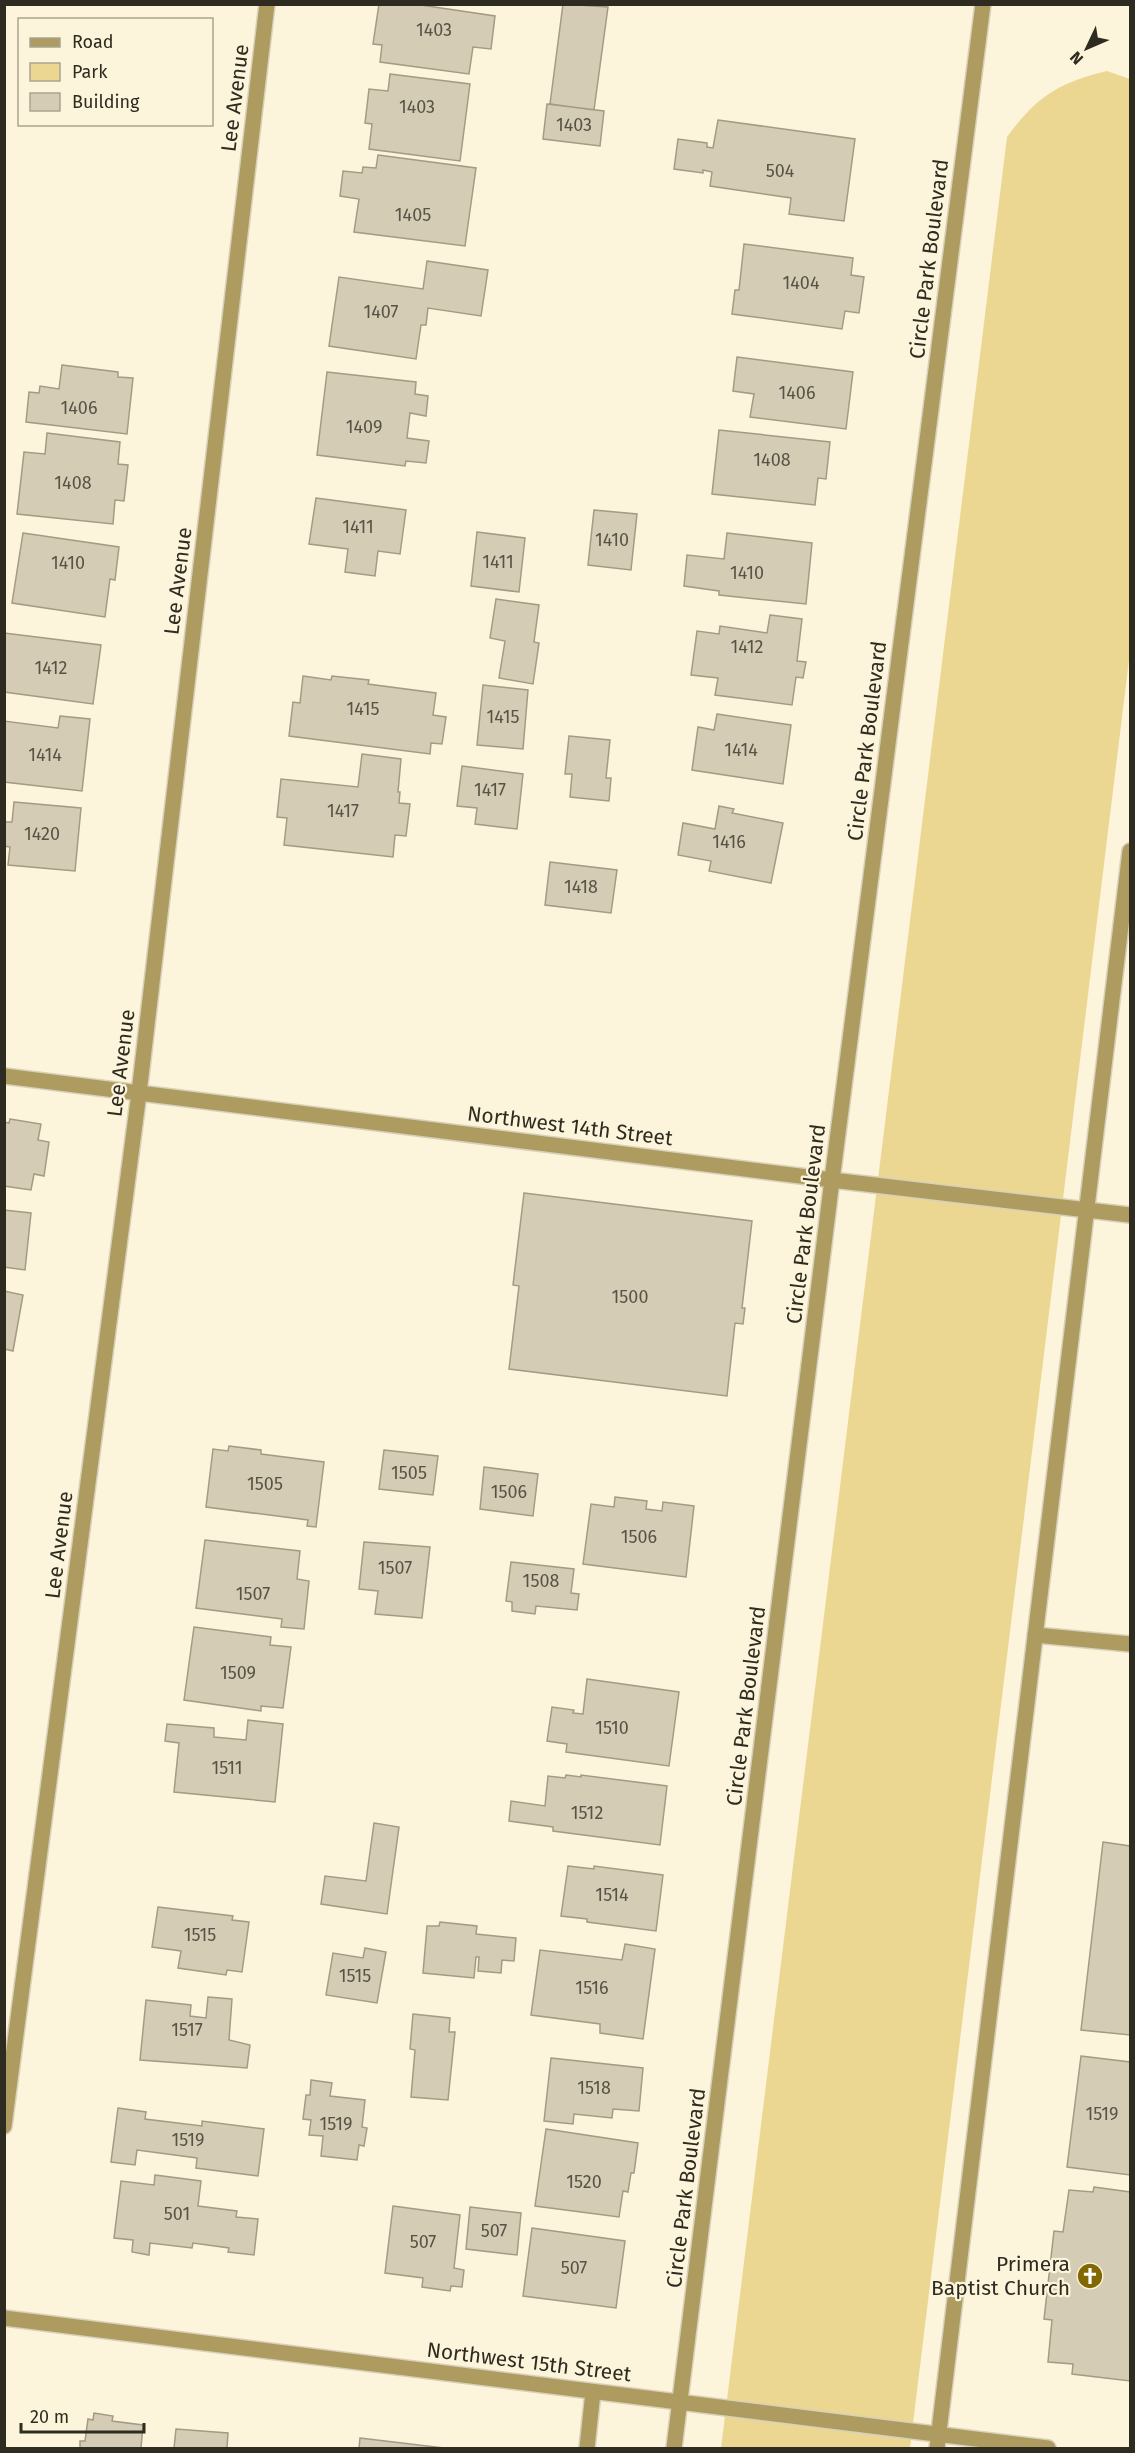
<svg xmlns="http://www.w3.org/2000/svg" width="1135" height="2453" font-family="'Fira Sans',sans-serif">
  <style>
    .green { fill: #ecd792 }
    .building { fill: #d4ccb4; stroke: #a39b84; stroke-width: 1.5 }
    .lines { fill: none; stroke-linecap: round; stroke-linejoin: round }
    .minor-casing { stroke: #d8d1ba; stroke-width: 18 }
    .minor { stroke: #ad9b60; stroke-width: 15 }
    .labels { text-anchor: middle; stroke-width: 4.5; stroke-linejoin: round; paint-order: stroke }
    .number-label { font-size: 18px; fill: #585346 }
    .street-label { font-size: 21px; fill: #2e2b21; stroke: #fdf5db }
    .poi-label { font-size: 21px; fill: #2e2b21; stroke: #fdf5db; text-anchor: end }
  </style>
  <rect width="100%" height="100%" fill="#fdf5db"/>
  <path class="green" d="M1107,71L1130,79V652L910,2448H721L1007,137C1037,96 1058,83 1107,71Z"/>
  <path class="building" d="M379,4H414L495,16L491,49L473,47L469,74L380,62L382,45L373,44Z
    M563,4L608,7L594,110L550,104Z
    M390,74L470,84L460,161L369,149L372,124L365,123L369,89L388,91Z
    M547,104L604,111L600,146L543,139Z
    M718,120L855,139L844,221L789,214L791,198L710,186L712,172L703,170V173L674,169L678,139L707,143V147L713,148Z
    M378,155L476,168L465,246L354,232L359,199L340,196L343,171L362,173L363,167L376,168Z
    M744,244L853,258L851,275L864,277L859,313L845,311L842,329L732,314L735,290H739Z
    M427,261L488,270L481,316L428,308L426,325H421L416,359L329,346L339,277L423,289Z
    M737,357L853,372L846,429L750,417L754,394L733,391Z
    M62,365L118,372V377L133,378L127,434L26,422L29,392L39,393L40,386L59,389Z
    M327,372L416,382L415,394L428,396L426,416L410,413L407,438L429,441L426,463L406,461L405,466L317,455Z
    M719,430L830,442L826,479L818,478L815,505L712,494Z
    M47,433L120,442L118,464L128,465L124,501L115,500L113,524L17,514L24,452L45,454Z
    M316,498L406,510L400,554L378,551L375,576L345,572L348,549L309,544Z
    M594,510L637,514L631,570L588,565Z
    M477,532L525,538L519,592L471,586Z
    M23,533L119,547L115,580L110,579L105,617L12,603Z
    M727,533L812,543L806,604L719,595V591L684,586L687,555L724,559Z
    M496,599L539,605L534,642L539,643L533,684L499,678L505,641L490,638Z
    M770,615L802,619L797,661L806,662L803,678L796,677L792,705L715,695L718,678L691,675L697,631L719,634L720,626L767,633Z
    M4,633L101,645L93,704L4,692Z
    M303,676L331,680L332,676L369,680L368,684L436,693L433,715L446,717L442,744L431,743L430,754L289,736L293,702L300,703Z
    M483,685L528,690L523,749L477,745Z
    M717,714L791,725L783,784L692,770L698,727L714,730Z
    M60,716L90,719L82,791L4,782V721L58,728Z
    M569,736L610,740L606,778H611L609,801L570,797L572,774H565Z
    M362,754L401,759L398,792H400L399,803L410,804L406,836L395,835L393,857L284,845L287,818L277,817L281,779L358,787Z
    M462,766L523,774L517,829L475,824L477,808L457,806Z
    M14,802L81,808L75,871L8,865L10,847L4,846V822H12Z
    M719,806L734,809L732,813L783,823L771,883L709,871L711,861L678,855L683,823L715,829Z
    M550,862L617,870L611,913L545,905Z
    M10,1119L41,1124L38,1140L49,1142L44,1176L34,1174L31,1190L4,1186V1122L9,1123Z
    M524,1193L752,1221L742,1308H745L743,1324L735,1323L727,1396L509,1369L519,1286L513,1285Z
    M4,1210L31,1213L25,1270L4,1267Z
    M4,1291L23,1295L13,1351L4,1349Z
    M229,1446L261,1450V1454L324,1462L316,1527L307,1526L308,1520L206,1507L213,1449L228,1451Z
    M384,1450L438,1456L433,1495L379,1489Z
    M484,1467L538,1474L533,1516L480,1509Z
    M615,1497L647,1501L646,1509L662,1511L663,1502L694,1506L686,1577L583,1564L591,1504L614,1507Z
    M205,1540L300,1551L297,1579L309,1581L304,1629L281,1627L282,1619L196,1608Z
    M364,1542L430,1547L422,1618L375,1614L378,1591L359,1589Z
    M511,1562L574,1569L571,1593L579,1594L577,1610L536,1606L535,1614L512,1611V1602L506,1601Z
    M194,1627L271,1637L270,1645L291,1647L283,1708L261,1706V1711L184,1700Z
    M587,1679L679,1692L669,1766L566,1752L567,1744L547,1741L552,1707L574,1710L573,1713L583,1714Z
    M248,1720L283,1724L275,1802L174,1792L179,1743L165,1741L167,1724L214,1728V1737L246,1740Z
    M566,1775L581,1777V1775L667,1786L660,1845L553,1831V1827L509,1821L511,1801L545,1806L548,1776L565,1778Z
    M374,1823L399,1827L387,1914L321,1904L325,1876L366,1881Z
    M1103,1842L1130,1846V2035L1081,2030Z
    M568,1866L594,1869V1866L663,1875L656,1931L587,1922V1919L561,1916Z
    M158,1907L233,1916L232,1920L249,1922L242,1972L227,1970L226,1975L178,1968L181,1951L152,1947Z
    M440,1922L477,1926L476,1934L516,1938L514,1961L502,1960L501,1973L478,1971L479,1957H476L474,1978L423,1973L427,1926H439Z
    M625,1944L655,1949L643,2039L600,2033V2024L531,2015L540,1950L622,1960Z
    M365,1948L386,1952L377,2003L326,1995L333,1953L363,1958Z
    M208,1997L232,1999L229,2040L250,2045L247,2068L140,2060L146,2000L191,2005L190,2016L206,2018Z
    M413,2014L450,2018L449,2032H455L448,2100L411,2097L415,2050L410,2049Z
    M1081,2056L1130,2062V2175L1067,2167Z
    M551,2058L643,2068L639,2111L613,2109L612,2118L574,2114L573,2124L544,2121Z
    M311,2080L332,2083L330,2096L365,2100L362,2127L367,2128L364,2146L359,2145L357,2160L321,2156L323,2136L309,2135L311,2120L303,2119L306,2095H310Z
    M118,2108L146,2112L145,2119L202,2126V2121L264,2129L258,2176L196,2168L197,2158L137,2150L135,2165L111,2162Z
    M546,2129L638,2143L634,2173H631L628,2192L623,2191L619,2217L535,2206Z
    M155,2175L201,2181L198,2206L237,2211L236,2217L258,2219L254,2255L228,2252L229,2248L193,2243L192,2248L150,2243L149,2255L132,2252L133,2240L114,2238L121,2181L154,2185Z
    M1094,2187L1130,2192V2381L1072,2374L1073,2364L1048,2362L1052,2320L1044,2319L1054,2231L1063,2232L1069,2190L1093,2192Z
    M393,2206L460,2215L454,2268L464,2270L462,2287L451,2286L450,2291L422,2287L423,2278L385,2273Z
    M470,2207L521,2213L517,2255L466,2249Z
    M532,2228L625,2241L616,2308L523,2296Z
    M94,2413L113,2416L112,2421L143,2425L141,2448H80V2441H85L88,2419L93,2420Z
    M176,2429L228,2433L227,2448H174Z
    M360,2438L444,2448H359Z"/>
  <g class="lines">
    <g class="minor-casing">
      <path id="minor" d="M4,1076L832,1180L1130,1215
        M1035,1635L1130,1644
        M4,2126L139,1093L267,4
        M4,2318L1048,2448
        M587,2448L593,2392
        M674,2448L832,1180L983,4
        M937,2448L1130,851"/>
    </g>
    <use href="#minor" class="minor"/>
  </g>
  <defs>
    <g id="church-disc" transform="scale(1.35)"><circle r="9.5" fill="#816800" stroke="#fdf5db"/><path d="M-1.2-6h2.4v3.5h3.3v2.4h-3.3V6h-2.4V-.1h-3.3v-2.4h3.3Z" fill="#fff"/></g>
  </defs>
  <g fill-rule="evenodd">
    <use href="#church-disc" x="1090" y="2276"/>
  </g>
  <g class="labels">
    <g class="number-label">
      <text x="434" y="36">1403</text>
      <text x="417" y="113">1403</text>
      <text x="574" y="131">1403</text>
      <text x="780" y="177">504</text>
      <text x="413" y="221">1405</text>
      <text x="801" y="289">1404</text>
      <text x="381" y="318">1407</text>
      <text x="797" y="399">1406</text>
      <text x="79" y="414">1406</text>
      <text x="364" y="433">1409</text>
      <text x="772" y="466">1408</text>
      <text x="73" y="489">1408</text>
      <text x="358" y="533">1411</text>
      <text x="612" y="546">1410</text>
      <text x="498" y="568">1411</text>
      <text x="68" y="569">1410</text>
      <text x="747" y="579">1410</text>
      <text x="747" y="653">1412</text>
      <text x="51" y="674">1412</text>
      <text x="363" y="715">1415</text>
      <text x="503" y="723">1415</text>
      <text x="741" y="756">1414</text>
      <text x="45" y="761">1414</text>
      <text x="490" y="796">1417</text>
      <text x="343" y="817">1417</text>
      <text x="42" y="840">1420</text>
      <text x="729" y="848">1416</text>
      <text x="581" y="893">1418</text>
      <text x="630" y="1303">1500</text>
      <text x="409" y="1479">1505</text>
      <text x="265" y="1490">1505</text>
      <text x="509" y="1498">1506</text>
      <text x="639" y="1543">1506</text>
      <text x="395" y="1574">1507</text>
      <text x="541" y="1587">1508</text>
      <text x="253" y="1600">1507</text>
      <text x="238" y="1679">1509</text>
      <text x="612" y="1734">1510</text>
      <text x="227" y="1774">1511</text>
      <text x="587" y="1819">1512</text>
      <text x="612" y="1901">1514</text>
      <text x="200" y="1941">1515</text>
      <text x="355" y="1982">1515</text>
      <text x="592" y="1994">1516</text>
      <text x="187" y="2036">1517</text>
      <text x="594" y="2094">1518</text>
      <text x="1102" y="2120">1519</text>
      <text x="336" y="2130">1519</text>
      <text x="188" y="2146">1519</text>
      <text x="584" y="2188">1520</text>
      <text x="177" y="2220">501</text>
      <text x="494" y="2237">507</text>
      <text x="423" y="2248">507</text>
      <text x="574" y="2274">507</text>
    </g>
    <g class="street-label">
      <text transform="translate(235 98) rotate(-83)" y="7">Lee Avenue</text>
      <text transform="translate(929 259) rotate(-83)" y="7">Circle Park Boulevard</text>
      <text transform="translate(178 581) rotate(-83)" y="7">Lee Avenue</text>
      <text transform="translate(867 741) rotate(-83)" y="7">Circle Park Boulevard</text>
      <text transform="translate(121 1063) rotate(-83)" y="7">Lee Avenue</text>
      <text transform="translate(570 1126) rotate(7)" y="7">Northwest 14th Street</text>
      <text transform="translate(806 1224) rotate(-83)" y="7">Circle Park Boulevard</text>
      <text transform="translate(59 1545) rotate(-83)" y="7">Lee Avenue</text>
      <text transform="translate(746 1706) rotate(-83)" y="7">Circle Park Boulevard</text>
      <text transform="translate(686 2188) rotate(-83)" y="7">Circle Park Boulevard</text>
      <text transform="translate(529 2362) rotate(7)" y="7">Northwest 15th Street</text>
    </g>
    <g class="poi-label">
      <text x="1070" y="2271">Primera<tspan x="1070" dy="24">Baptist Church</tspan></text>
    </g>
  </g>
  <rect width="1135" height="2453" fill="none" stroke="#2e2b21" stroke-width="12"/>
  <rect x="18" y="18" width="195" height="108" fill="#fdf5db" stroke="#aaa491" stroke-width="1.5"/>
  <rect x="30" y="38" width="30" height="9" fill="#ad9b60" stroke="#aaa491" stroke-width="1.5"/>
  <text x="72" y="48" font-size="18" fill="#2e2b21">Road</text>
  <rect x="30" y="63" width="30" height="18" fill="#ecd792" stroke="#aaa491" stroke-width="1.5"/>
  <text x="72" y="78" font-size="18" fill="#2e2b21">Park</text>
  <rect x="30" y="93" width="30" height="18" fill="#d4ccb4" stroke="#aaa491" stroke-width="1.5"/>
  <text x="72" y="108" font-size="18" fill="#2e2b21">Building</text>
  <g transform="translate(1087 48) rotate(226)" stroke="#fdf5db" stroke-width="4.5" paint-order="stroke">
  <path d="M0-4.5L10 22L0 15L-10 22Z" fill="#2e2b21"/>
  <text y="-9" font-size="16" font-weight="bold" text-anchor="middle" fill="#2e2b21">N</text>
  </g>
  <path d="M21 2423v9h123v-9" fill="none" stroke="#2e2b21" stroke-width="3"/>
  <text x="30" y="2423" font-size="18" fill="#2e2b21" stroke="#fdf5db" stroke-width="4.5" paint-order="stroke">20 m</text>
</svg>
